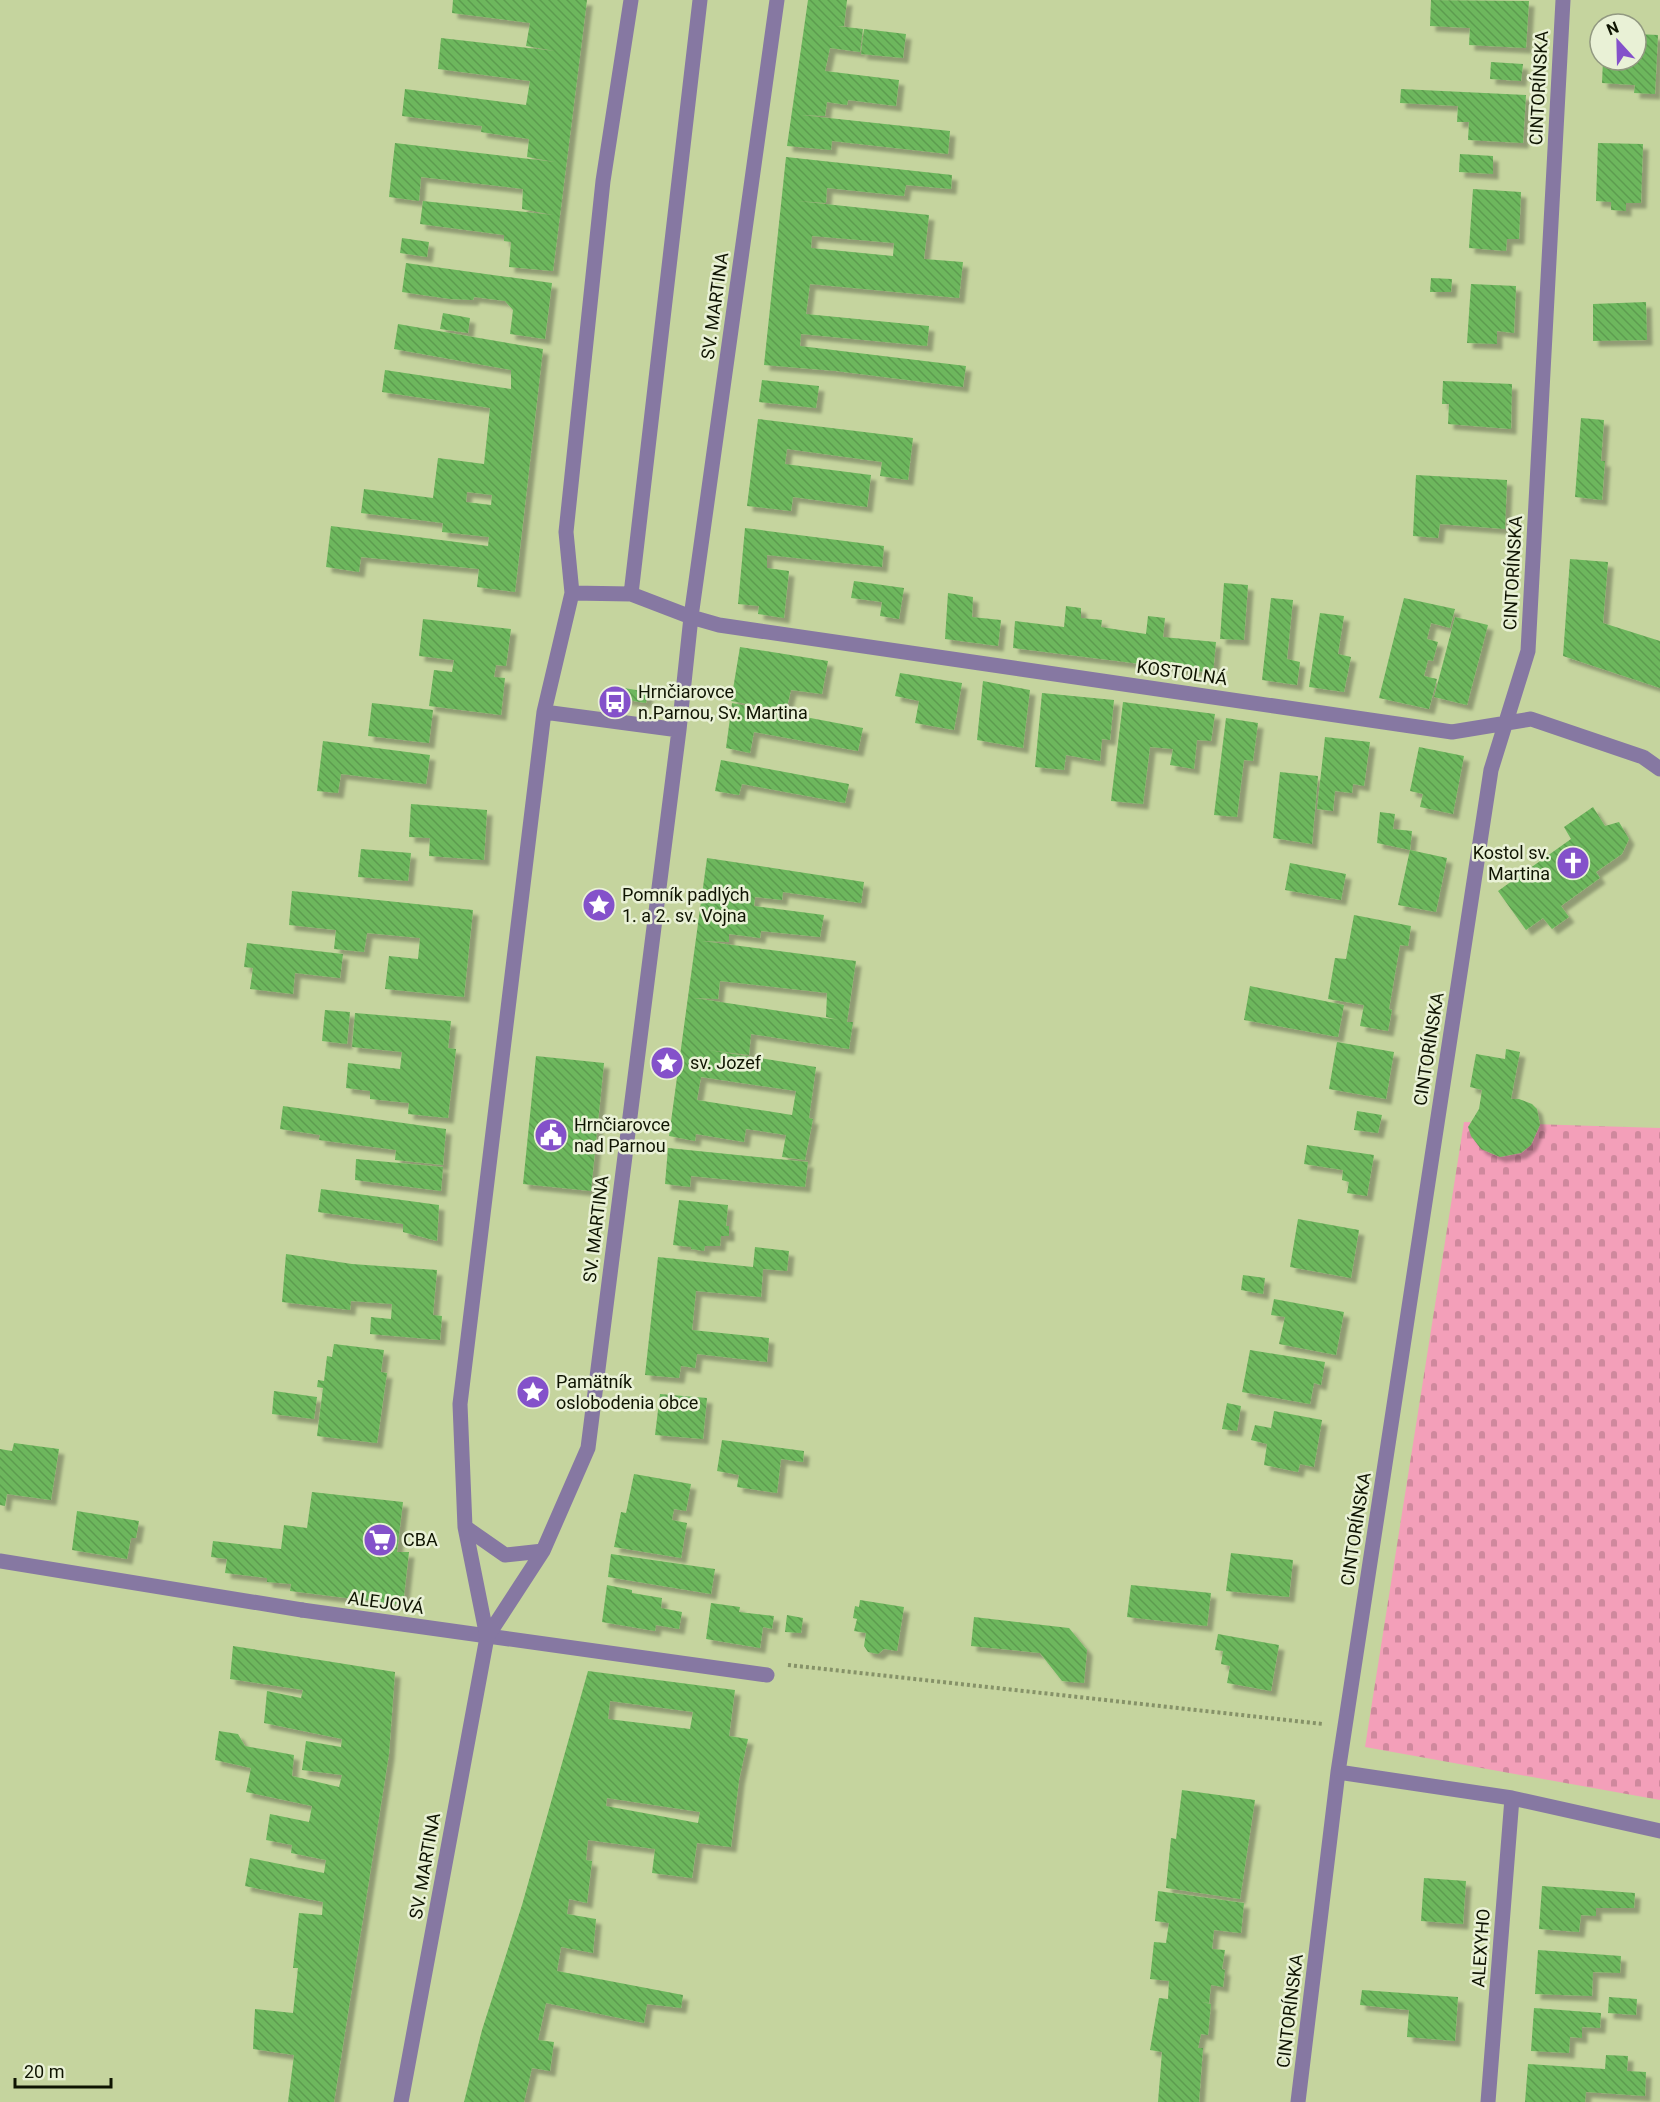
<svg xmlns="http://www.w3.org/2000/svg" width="1660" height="2102" font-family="Roboto,sans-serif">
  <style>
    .cemetery { fill: url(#cemetery-stones) }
    .building { fill: url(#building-back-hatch); fill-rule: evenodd; filter: url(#shadow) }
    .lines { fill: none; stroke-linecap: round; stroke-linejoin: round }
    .path { stroke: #869268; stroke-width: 4; stroke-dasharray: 3 3; stroke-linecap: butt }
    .lane { stroke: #8678a2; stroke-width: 15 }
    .street { stroke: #8678a2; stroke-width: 15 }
    .labels { text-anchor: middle; stroke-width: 5; stroke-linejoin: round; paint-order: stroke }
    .street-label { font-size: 18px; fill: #0f1402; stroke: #e9f1d6 }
    .poi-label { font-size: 18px; fill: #0f1402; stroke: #e9f1d6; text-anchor: start }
  </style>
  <defs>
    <pattern id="cemetery-stones" width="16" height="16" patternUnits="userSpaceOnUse" patternTransform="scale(1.5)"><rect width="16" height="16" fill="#f39fb9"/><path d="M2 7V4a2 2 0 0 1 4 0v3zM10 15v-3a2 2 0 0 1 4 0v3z" fill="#cf889d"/></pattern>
    <pattern id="building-back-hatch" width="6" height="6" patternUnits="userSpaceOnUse" patternTransform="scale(1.5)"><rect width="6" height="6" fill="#6db75d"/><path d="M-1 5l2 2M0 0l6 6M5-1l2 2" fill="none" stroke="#5d9c4f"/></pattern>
    <filter id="shadow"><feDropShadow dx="5.5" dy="5.5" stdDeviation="1.5" flood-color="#0004"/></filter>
  </defs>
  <rect width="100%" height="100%" fill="#c5d49e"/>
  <path class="cemetery" d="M1464,1122L1660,1128V1800L1365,1747Z"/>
  <path class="building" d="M453,0H587L553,271L509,267L511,242L504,241V235L420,224L423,201L553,215L522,209L523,189L421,177L419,201L389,197L395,143L555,162L527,157L529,139L481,132L482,126L402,116L405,89L526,105L530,81L438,69L441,38L555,51L526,46L530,23L452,13Z
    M808,0H847L844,26H837L863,29L860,52L830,48L825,71L899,80L896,106L848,100L847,105L827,102L825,116L801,115L950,131L948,154L832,141L831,150L787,146Z
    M1431,0L1529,1L1526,48L1469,45L1470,28L1430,26Z
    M864,29L906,34L903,58L861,54Z
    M1636,34L1658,35L1655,94L1634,93L1635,85L1602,83L1603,60H1636Z
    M1491,62L1523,64L1521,81L1490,79Z
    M1401,89L1526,95L1523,143L1468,140L1469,122H1457L1458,106L1400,103Z
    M1598,143L1643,144L1641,203H1626V211L1611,210V202L1596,201Z
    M1460,154L1493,156V174L1459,172Z
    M786,157L952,175L951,189L906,185L904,196L827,188L826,203L797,201L929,215L924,259L963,262L959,298L810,284L806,314L929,326L927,346L801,334L800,346L966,366L963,387L836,371L764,365ZM812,236L894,243L893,256L811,248Z
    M1473,189L1521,192L1519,239H1507L1506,251L1469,248Z
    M402,238L429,242L427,257L400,253Z
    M406,263L552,283L545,339L510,334L513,310L505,301L474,297L473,300L450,299L402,292Z
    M1431,278L1452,279L1451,292H1430Z
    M1471,284L1516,286L1514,333L1497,331V344L1467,343Z
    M1646,302L1647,340L1593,341V304Z
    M443,313L470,318L468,333L440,329Z
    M398,324L543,349L515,592L477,587L479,569L361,557L359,572L326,567L331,526L488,546L489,537L442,532L443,523L361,513L364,489L433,498L438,458L484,464L490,408L382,392L385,370L511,389V370L394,349ZM467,492L492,495L491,505L466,502Z
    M762,380L819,386L816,408L759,402Z
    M1443,381L1512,384L1511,429L1448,424L1449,404H1442Z
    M1581,418L1604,420L1601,461H1605L1602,500L1575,497Z
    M758,419L913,438L908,480L880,476L882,462L787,449L785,464L871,475L867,507L793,497L791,511L747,506Z
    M1416,475L1507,480L1505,529L1440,524L1438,538L1413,536Z
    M745,528L884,546L882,567L767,555V568L789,571L784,618L758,614L759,606L738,604Z
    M1570,559L1608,562L1603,623L1660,641V688L1563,656Z
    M854,581L904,588L899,619L880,616L882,602L851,598Z
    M1224,583L1248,585L1244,640L1220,639Z
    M948,593L973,597L972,617L1001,620L998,646L945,639Z
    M1271,598L1293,600L1287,659L1300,662L1297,685L1262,680Z
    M1404,598L1455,609L1450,628L1431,623L1427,639L1438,642L1433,661L1428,660L1424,676L1437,679L1429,709L1379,698Z
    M1066,606L1081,608V618L1102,620L1101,627L1146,634L1148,616L1165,618L1163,637L1216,642L1213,673L1013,648L1015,621L1064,627Z
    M1320,613L1344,616L1338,654L1351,657L1344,692L1309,687Z
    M1455,617L1488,625L1467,705L1434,697Z
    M423,619L511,629L506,666L496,665L494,677L505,678L501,715L429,706L434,670L452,672L454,660L419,656Z
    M740,647L828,661L822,694L791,690L786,711L731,701Z
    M900,673L962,683L954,730L915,723L919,701L895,696Z
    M983,681L1030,690L1023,748L977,740Z
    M624,688L648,692L646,703L622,699Z
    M1042,693L1114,700L1110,740L1102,739L1100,761L1066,755L1064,770L1035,767Z
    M1123,702L1215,714L1211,741L1197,740L1194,769L1170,765L1173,749L1150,747L1143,804L1111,801Z
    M372,703L433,710L429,743L368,736Z
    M732,703L863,728L858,751L754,732L750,753L726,748Z
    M1226,718L1258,723L1253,761L1244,760L1237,817L1214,815Z
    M1325,737L1370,742L1364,786L1353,784L1352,793L1335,791L1333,811L1317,809Z
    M323,741L430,755L426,784L341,774L338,793L317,791Z
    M1419,747L1464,756L1453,814L1420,807L1423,794L1410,791Z
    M721,760L849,784L845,803L742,784L739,795L715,791Z
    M1280,772L1318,776L1312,844L1273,838Z
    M411,804L487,810L484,860L429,856L430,838L409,837Z
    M1593,807L1605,826L1619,822L1629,839L1622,854L1596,872L1600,878L1561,906L1569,917L1552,929L1543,918L1526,930L1498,891L1571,839L1564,827Z
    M1380,812L1395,814L1393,829L1412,831L1410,850L1377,843Z
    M361,849L411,853L408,881L358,877Z
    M1410,850L1447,858L1436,912L1398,905Z
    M707,858L864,882L861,903L783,892L782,900L755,897L754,906L824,915L820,937L761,931L760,938L729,934V942L702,941L856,961L847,1022H853L849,1049L751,1034L749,1055L708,1050L816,1067L809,1118L813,1119L805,1160L782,1157L786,1135L746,1129L744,1142L696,1134L695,1141L669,1136ZM720,981L827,993L826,1017L839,1020L694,998L718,999ZM701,1077L796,1091L792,1115L697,1100Z
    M1290,863L1346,874L1341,900L1285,890Z
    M292,891L473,910L464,997L385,989L389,956L418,959L420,938L367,933L364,952L334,949L336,930L289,925Z
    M1354,915L1411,926L1408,946L1400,945L1389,1009L1392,1010L1388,1031L1360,1026L1364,1005L1328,999L1335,958L1346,959Z
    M247,943L343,954L340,978L295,973L293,994L250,989L253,968L244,967Z
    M1250,986L1344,1005L1338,1037L1244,1020Z
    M325,1010L350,1012L347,1044L322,1041Z
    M355,1013L451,1021L448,1048L456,1049L448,1118L408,1114L409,1103L370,1099V1091L346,1088L348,1063L400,1069L402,1052L352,1047Z
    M1337,1042L1394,1052L1386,1099L1329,1089Z
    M1506,1049L1520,1052L1511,1099H1519L1532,1104L1537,1109L1540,1125L1531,1145L1521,1153L1500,1157L1481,1149L1471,1136L1468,1127L1479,1109L1482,1090L1470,1087L1476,1054L1505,1059Z
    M536,1056L604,1063L591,1191L523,1184Z
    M283,1106L446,1129L443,1165L395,1160L396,1150L319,1140L320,1135L280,1129Z
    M1357,1111L1382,1115L1378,1133L1354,1130Z
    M1307,1145L1374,1155L1367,1196L1347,1193L1349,1182L1342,1180L1343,1170L1304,1164Z
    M668,1148L808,1162L805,1187L691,1176L690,1187L665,1184Z
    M356,1159L443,1167L441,1191L355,1180Z
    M321,1189L439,1205L437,1241L403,1232V1224L318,1212Z
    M679,1200L728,1205L726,1226H729V1236H721L720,1246H705L704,1251L691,1249V1247L673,1245Z
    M1298,1219L1359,1230L1351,1278L1290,1267Z
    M755,1247L789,1251L787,1271L763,1269L761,1297L696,1291L692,1330L769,1338L767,1362L697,1354L695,1368L681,1366L679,1378L645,1375L658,1257L753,1267Z
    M286,1254L352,1264L437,1270L433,1315L442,1316L440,1340L370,1334L371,1317L391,1319L392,1304L351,1301L350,1310L282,1302Z
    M1243,1275L1265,1278L1263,1294L1241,1290Z
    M1274,1299L1344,1312L1336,1355L1279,1344L1285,1317L1271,1315Z
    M334,1344L384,1350L381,1372L387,1373L377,1443L317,1436L323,1388L317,1387L318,1380L324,1381L327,1356L332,1357Z
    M1250,1350L1325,1362L1321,1385L1314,1383L1310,1404L1242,1392Z
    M274,1391L317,1397L314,1419L272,1414Z
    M660,1394L707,1398L703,1439L655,1435Z
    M1227,1403L1241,1406L1237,1431L1222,1429Z
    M1274,1411L1322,1420L1314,1467L1300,1464L1298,1472L1264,1465L1267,1444L1251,1440L1255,1425L1271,1428Z
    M722,1440L804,1451L803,1462L781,1459L777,1493L737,1487L739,1475L717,1471Z
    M14,1443L59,1449L51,1500L7,1494L5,1506L0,1505V1449L12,1451Z
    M634,1474L691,1484L686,1511L674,1509L672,1520L687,1523L681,1558L614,1547L621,1512L626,1513Z
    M312,1492L403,1502L397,1552H409L403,1605L290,1591L291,1584L267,1582V1578L225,1573L227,1559L211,1557L213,1541L281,1549L284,1525L307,1528Z
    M77,1511L139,1521L136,1538H131L127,1559L72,1550Z
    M1231,1553L1293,1560L1289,1597L1226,1591Z
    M611,1554L715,1569L711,1594L608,1577Z
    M607,1585L632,1590V1593L662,1598L661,1608L682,1612L679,1629L656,1625L655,1631L602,1622Z
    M1131,1585L1211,1593L1207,1626L1127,1617Z
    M860,1600L904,1607L897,1651L884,1649L878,1654L868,1652L864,1646L866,1633L854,1631L857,1619L853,1618L855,1606L859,1607Z
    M711,1603L740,1607L739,1612L774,1616L772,1629L763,1627L760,1648L706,1639Z
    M787,1615L803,1618L801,1633L785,1632Z
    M974,1617L1069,1628L1087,1650L1084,1683L1062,1681L1040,1653L971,1646Z
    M1218,1634L1279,1645L1271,1691L1227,1683L1230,1666L1221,1664L1223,1651L1215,1650Z
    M233,1646L395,1672L389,1754L334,2102H288L294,2055L253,2049L255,2009L293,2013L298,1968H293L299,1913L322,1915L323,1902L245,1886L250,1858L324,1873L326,1860L291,1853L292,1845L266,1840L270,1814L309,1822L312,1806L246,1792L251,1768L215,1760L219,1731L238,1734L245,1746L294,1755L292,1776L339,1787L342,1775L302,1770L306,1741L341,1747L342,1739L264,1723L267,1691L301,1698L303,1690L230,1679Z
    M588,1671L735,1690L729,1736L748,1739L739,1780L731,1847L697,1843L692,1878L652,1873L655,1849L588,1840L586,1860L592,1861L587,1903L569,1899L567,1914L596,1919L593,1953L561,1947L557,1971L683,1995L681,2008L647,2004L644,2023L546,2003L538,2040L554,2042L550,2071L532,2068L524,2102H464L482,2030L522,1905ZM610,1701L693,1712L690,1729L608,1719ZM607,1798L700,1812L698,1823L606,1806Z
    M1182,1790L1255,1800L1240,1899L1166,1888L1171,1838L1176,1839Z
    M1424,1878L1466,1881L1463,1924L1421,1921Z
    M1542,1886L1635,1893L1634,1908H1596V1916L1581,1915L1579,1932L1539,1929Z
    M1158,1891L1244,1903L1241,1933L1214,1930L1212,1949L1225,1950L1222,1969L1225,1970L1223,1987L1211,1985L1209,2003L1202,2002L1211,2004L1208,2035L1201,2034L1198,2048H1203L1199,2102H1158L1162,2052L1150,2050L1159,1998L1168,1999L1169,1981L1150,1979L1154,1942L1166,1943L1169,1923L1155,1921Z
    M1538,1950L1621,1956L1620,1973L1593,1972L1592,1996L1535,1994Z
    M1362,1990L1458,1997L1455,2041L1407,2037L1409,2010L1360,2005Z
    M1609,1997L1637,1999L1636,2015L1608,2013Z
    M1534,2008L1601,2013L1600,2028L1582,2027V2038L1570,2037L1569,2053L1531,2051Z
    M1606,2055L1628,2056L1627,2071L1646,2072L1645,2096L1586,2092L1585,2102H1525L1528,2064L1605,2069Z"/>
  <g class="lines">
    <path class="path" d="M788,1665L1323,1724"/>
    <path class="lane" d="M302,1610L767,1675"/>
    <path class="street" d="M777,0L691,617L719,625L1452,732L1531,719L1643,757L1660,769
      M572,593L566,532L603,181L631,0
      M631,594L700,0
      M544,712L679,730
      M465,1527L505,1555L543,1551
      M0,1561L302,1610
      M1338,1772L1512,1798L1660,1831
      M401,2102L487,1637L465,1527L460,1404L544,712L572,593L631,594L691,617L679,730L588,1448L543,1551L487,1637
      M1298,2102L1338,1772L1491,770L1528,651L1563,0
      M1488,2102L1512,1798"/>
  </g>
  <defs>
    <g id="bus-disc" transform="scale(1.725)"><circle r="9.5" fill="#8451ca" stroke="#e9f1d6"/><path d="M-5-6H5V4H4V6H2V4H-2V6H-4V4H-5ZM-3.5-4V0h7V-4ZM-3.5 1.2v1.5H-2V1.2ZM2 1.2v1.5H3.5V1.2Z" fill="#fff"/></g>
    <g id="church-disc" transform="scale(1.725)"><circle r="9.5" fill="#8451ca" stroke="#e9f1d6"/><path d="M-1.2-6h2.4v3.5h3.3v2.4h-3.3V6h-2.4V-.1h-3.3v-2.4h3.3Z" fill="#fff"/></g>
    <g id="sight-disc" transform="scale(1.725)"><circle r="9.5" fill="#8451ca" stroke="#e9f1d6"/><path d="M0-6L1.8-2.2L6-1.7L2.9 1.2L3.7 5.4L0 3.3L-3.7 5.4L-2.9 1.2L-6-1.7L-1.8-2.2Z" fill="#fff"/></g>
    <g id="civic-disc" transform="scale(1.725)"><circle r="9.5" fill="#8451ca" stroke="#e9f1d6"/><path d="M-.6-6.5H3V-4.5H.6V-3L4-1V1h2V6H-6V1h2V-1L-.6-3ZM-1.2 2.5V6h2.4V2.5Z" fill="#fff"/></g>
    <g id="supermarket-disc" transform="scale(1.725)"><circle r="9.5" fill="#8451ca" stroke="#e9f1d6"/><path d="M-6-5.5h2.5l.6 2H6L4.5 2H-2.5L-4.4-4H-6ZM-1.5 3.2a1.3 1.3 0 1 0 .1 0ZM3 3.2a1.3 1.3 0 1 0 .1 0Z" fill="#fff"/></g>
  </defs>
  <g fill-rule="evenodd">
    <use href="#bus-disc" x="615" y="702"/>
    <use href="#church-disc" x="1573" y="863"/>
    <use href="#sight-disc" x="599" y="905"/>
    <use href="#sight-disc" x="667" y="1063"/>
    <use href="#civic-disc" x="551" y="1135"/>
    <use href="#sight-disc" x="533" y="1392"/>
    <use href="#supermarket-disc" x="380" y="1540"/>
  </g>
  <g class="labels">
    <g class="street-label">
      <text transform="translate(1539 88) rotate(-87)" y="6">CINTORÍNSKA</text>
      <text transform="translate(715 306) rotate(-82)" y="6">SV. MARTINA</text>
      <text transform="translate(1513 573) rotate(-87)" y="6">CINTORÍNSKA</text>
      <text transform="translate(1182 673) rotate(8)" y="6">KOSTOLNÁ</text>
      <text transform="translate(1429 1049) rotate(-81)" y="6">CINTORÍNSKA</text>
      <text transform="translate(596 1229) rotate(-83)" y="6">SV. MARTINA</text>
      <text transform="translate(1356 1529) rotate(-81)" y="6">CINTORÍNSKA</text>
      <text transform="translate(386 1603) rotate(8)" y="6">ALEJOVÁ</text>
      <text transform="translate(425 1866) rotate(-80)" y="6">SV. MARTINA</text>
      <text transform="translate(1481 1948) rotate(-86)" y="6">ALEXYHO</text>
      <text transform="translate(1290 2011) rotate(-83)" y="6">CINTORÍNSKA</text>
    </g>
    <g class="poi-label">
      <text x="638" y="698">Hrnčiarovce<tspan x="638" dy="21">n.Parnou, Sv. Martina</tspan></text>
      <text x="1550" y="859" text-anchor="end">Kostol sv.<tspan x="1550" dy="21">Martina</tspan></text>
      <text x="622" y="901">Pomník padlých<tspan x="622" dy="21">1. a 2. sv. Vojna</tspan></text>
      <text x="690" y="1069">sv. Jozef</text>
      <text x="574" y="1131">Hrnčiarovce<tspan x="574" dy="21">nad Parnou</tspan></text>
      <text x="556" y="1388">Pamätník<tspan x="556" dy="21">oslobodenia obce</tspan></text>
      <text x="403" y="1546">CBA</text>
    </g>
  </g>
  <g transform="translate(1618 42) rotate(338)"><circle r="28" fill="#e9f1d6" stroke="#929981" stroke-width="1.5"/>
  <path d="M0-4.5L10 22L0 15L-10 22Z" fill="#8451ca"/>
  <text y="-9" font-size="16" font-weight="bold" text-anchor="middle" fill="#0f1402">N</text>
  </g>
  <path d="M15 2078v9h96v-9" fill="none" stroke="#0f1402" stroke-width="3"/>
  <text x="24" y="2078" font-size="18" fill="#0f1402" stroke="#e9f1d6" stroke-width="4.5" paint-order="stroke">20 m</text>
</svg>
